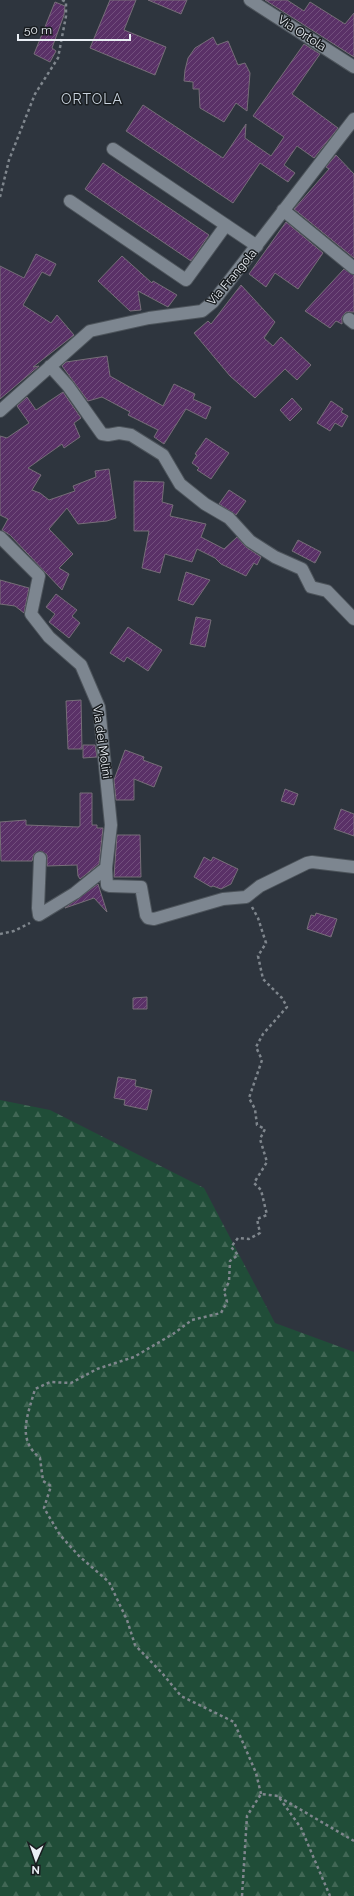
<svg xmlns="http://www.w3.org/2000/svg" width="354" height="1896" font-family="Raleway,sans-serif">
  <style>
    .forest { fill: url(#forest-firs) }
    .building { fill: url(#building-hatch); stroke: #766e78 }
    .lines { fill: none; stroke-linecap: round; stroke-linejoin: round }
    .minor-casing { stroke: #4d545b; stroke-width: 14 }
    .path { stroke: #7f868d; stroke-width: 2.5; stroke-dasharray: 3 3; stroke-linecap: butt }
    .minor { stroke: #7d8690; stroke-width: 12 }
    .labels { text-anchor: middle; stroke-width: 3; stroke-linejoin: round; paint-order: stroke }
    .street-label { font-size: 12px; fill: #eaeff5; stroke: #191d20 }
    .quarter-label { font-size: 14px; letter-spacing: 1px; fill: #c9d3de; stroke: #191d20 }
  </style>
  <defs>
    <pattern id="forest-firs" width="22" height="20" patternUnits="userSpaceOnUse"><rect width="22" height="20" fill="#204d38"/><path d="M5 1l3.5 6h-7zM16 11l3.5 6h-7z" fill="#416755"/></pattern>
    <pattern id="building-hatch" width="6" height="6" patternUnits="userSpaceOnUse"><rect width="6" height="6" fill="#5a3167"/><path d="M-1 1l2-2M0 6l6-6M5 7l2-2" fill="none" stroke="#724f7d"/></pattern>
  </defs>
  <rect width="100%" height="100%" fill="#2e353e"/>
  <path class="forest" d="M0,1100L50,1110L204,1188L275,1323L354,1352V1896H0Z"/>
  <path class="building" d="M110,0H136L124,30L166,47L155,75L90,48Z
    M148,0H187L181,14Z
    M265,0H287L304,11L310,2L345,24L354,13V57Z
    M55,2L65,6L64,15L52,48L56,51L50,62L34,54Z
    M213,37L217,45L228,41L238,65L245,63L250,73L247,111L236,103L224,122L200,108L199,89H193V82L184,81L185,70L188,58L195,48Z
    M304,44L320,54L292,94L338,128L314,158L297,146L284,165L295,173L288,182L260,163L233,203L126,131L143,105L223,158L246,124L245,138L271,156L284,137L253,116Z
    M336,155L354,174V258L294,209L329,169L326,167Z
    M103,163L209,235L191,261L85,189Z
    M286,222L323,253L298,289L275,273L266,287L249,274Z
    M36,254L56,264L50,276L42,272L23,305L51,323L57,315L74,335L33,367L39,366L0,399V266L24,278Z
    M122,256L152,283L153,281L177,295L168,307L138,291L141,310L130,311L98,281Z
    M344,269L354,275V312H346L342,317V324L336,321L330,328L305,311Z
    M241,285L275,322L264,338L273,346L281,337L311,365L297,380L285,369L255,398L230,376L194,333L208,321L211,324Z
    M107,356L110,376L163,406L174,384L195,394L193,399L211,407L206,419L186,409L164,444L154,437L158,430L128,415L130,412L102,397L88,401L62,366L66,362Z
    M63,392L81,418L74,423L80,437L64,448L62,444L28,468L41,475L32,490L40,493L49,500L75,491L73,486L96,477L95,471L109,469L116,518L107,521L78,524L67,508L49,529L73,554L59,568L69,574L62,590L10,535L2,530L8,519L0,515V436L7,438L29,423L17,406L27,397L36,410Z
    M292,398L302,409L290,421L280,410Z
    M331,401L343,409L341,412L348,416L342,427L335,423L330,431L317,423Z
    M206,438L229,453L211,479L197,470L199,468L192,463L197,455L195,454Z
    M134,481L164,482L162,502L173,505L170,516L206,524L201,537L224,549L237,537L246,547L261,557L257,565L254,563L246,576L221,564L215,558L197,549L192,562L165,554L160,573L142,568L149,531H134Z
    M229,490L246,501L236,515L219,504Z
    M298,540L321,552L315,563L292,551Z
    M186,572L210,580L193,605L178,600Z
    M0,580L29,588L24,613L15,606L0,604Z
    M56,594L77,610L72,616L80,623L69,638L49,622L55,614L46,607Z
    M196,617L211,620L205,647L190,644Z
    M128,627L162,650L148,671L127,657L124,662L110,653Z
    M81,700L82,749H68L66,701Z
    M83,745H95L97,757L83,758Z
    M125,750L144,757L143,760L162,767L154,787L134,779V800H116L114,780Z
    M285,789L298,794L294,805L281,801Z
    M80,793H92V825H97V828H103L99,864L80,879L78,876L77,865L47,866V855L41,851L34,854L32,861H1L0,822L26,820V825L78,827L80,826Z
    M341,809L354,814V836L334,829Z
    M117,835H140L141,877H114Z
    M204,857L211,861L213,857L238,869L231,884L221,889L213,886L211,887L194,877Z
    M98,884L107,912L94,898L65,908Z
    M316,913L337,919L331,937L307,929L311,915L315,916Z
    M147,997V1009H133V998Z
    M118,1077L136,1080L135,1086L152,1090L147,1110L124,1105L125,1100L114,1098Z"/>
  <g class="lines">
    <g class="minor-casing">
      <path id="minor" d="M250,0L354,67
        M113,149L257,246
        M70,201L186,280L226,225
        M283,210L354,268
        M349,319L354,323
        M50,366L68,386L102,434L108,435L119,433L131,435L163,455L180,484L205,504L229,518L250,541L275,557L302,569L311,587L327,591L354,619
        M0,411L90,331L149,318L202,311L213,302L354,119
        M0,537L39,576L31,614L49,637L81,665L99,707L111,825L106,868L75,893L39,915L38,908L40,858
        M106,868L107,885L110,886L141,887L146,915L148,918L154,919L223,899L246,897L260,886L307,863L312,862L354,867"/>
    </g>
    <path class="path" d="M0,197L9,160L35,94L58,58L66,16V2L62,0
      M252,907L258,918L266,943L258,956L263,979L282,998L287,1007L263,1034L256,1047L262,1060L249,1098L255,1109L257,1125L265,1129L260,1139L267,1162L254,1183L261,1190L267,1215L257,1219L260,1233L249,1239L238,1238L231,1247L238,1255L230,1261L229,1282L224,1291L227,1302L221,1313L192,1320L173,1334L134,1357L97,1369L71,1383L50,1382L35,1389C28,1415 16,1439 40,1458L43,1481L51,1486L44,1508L60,1535L79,1556L109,1582L127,1620L135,1645L162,1673L181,1696L234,1722L256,1773L261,1794
      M0,934L14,931L30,923
      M279,1797L354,1841
      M242,1896L247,1816L261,1794L278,1796L301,1828L330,1896"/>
    <use href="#minor" class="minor"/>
  </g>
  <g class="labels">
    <g class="street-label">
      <text transform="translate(302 33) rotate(33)" y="4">Via Ortola</text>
      <text transform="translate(232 277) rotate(-50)" y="4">Via Frangola</text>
      <text transform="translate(102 742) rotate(82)" y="4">Via dei Molini</text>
    </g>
    <g class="quarter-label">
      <text x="92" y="104">ORTOLA</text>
    </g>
  </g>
  <g transform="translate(36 1860) rotate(182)" stroke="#191d20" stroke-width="3" paint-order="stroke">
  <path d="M0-3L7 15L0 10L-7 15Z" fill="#eaeff5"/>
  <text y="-6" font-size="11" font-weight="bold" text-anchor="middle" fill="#eaeff5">N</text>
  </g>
  <path d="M18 34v6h112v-6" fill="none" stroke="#eaeff5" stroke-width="2"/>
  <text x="24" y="34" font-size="12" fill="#eaeff5" stroke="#191d20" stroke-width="3" paint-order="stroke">50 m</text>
</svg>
